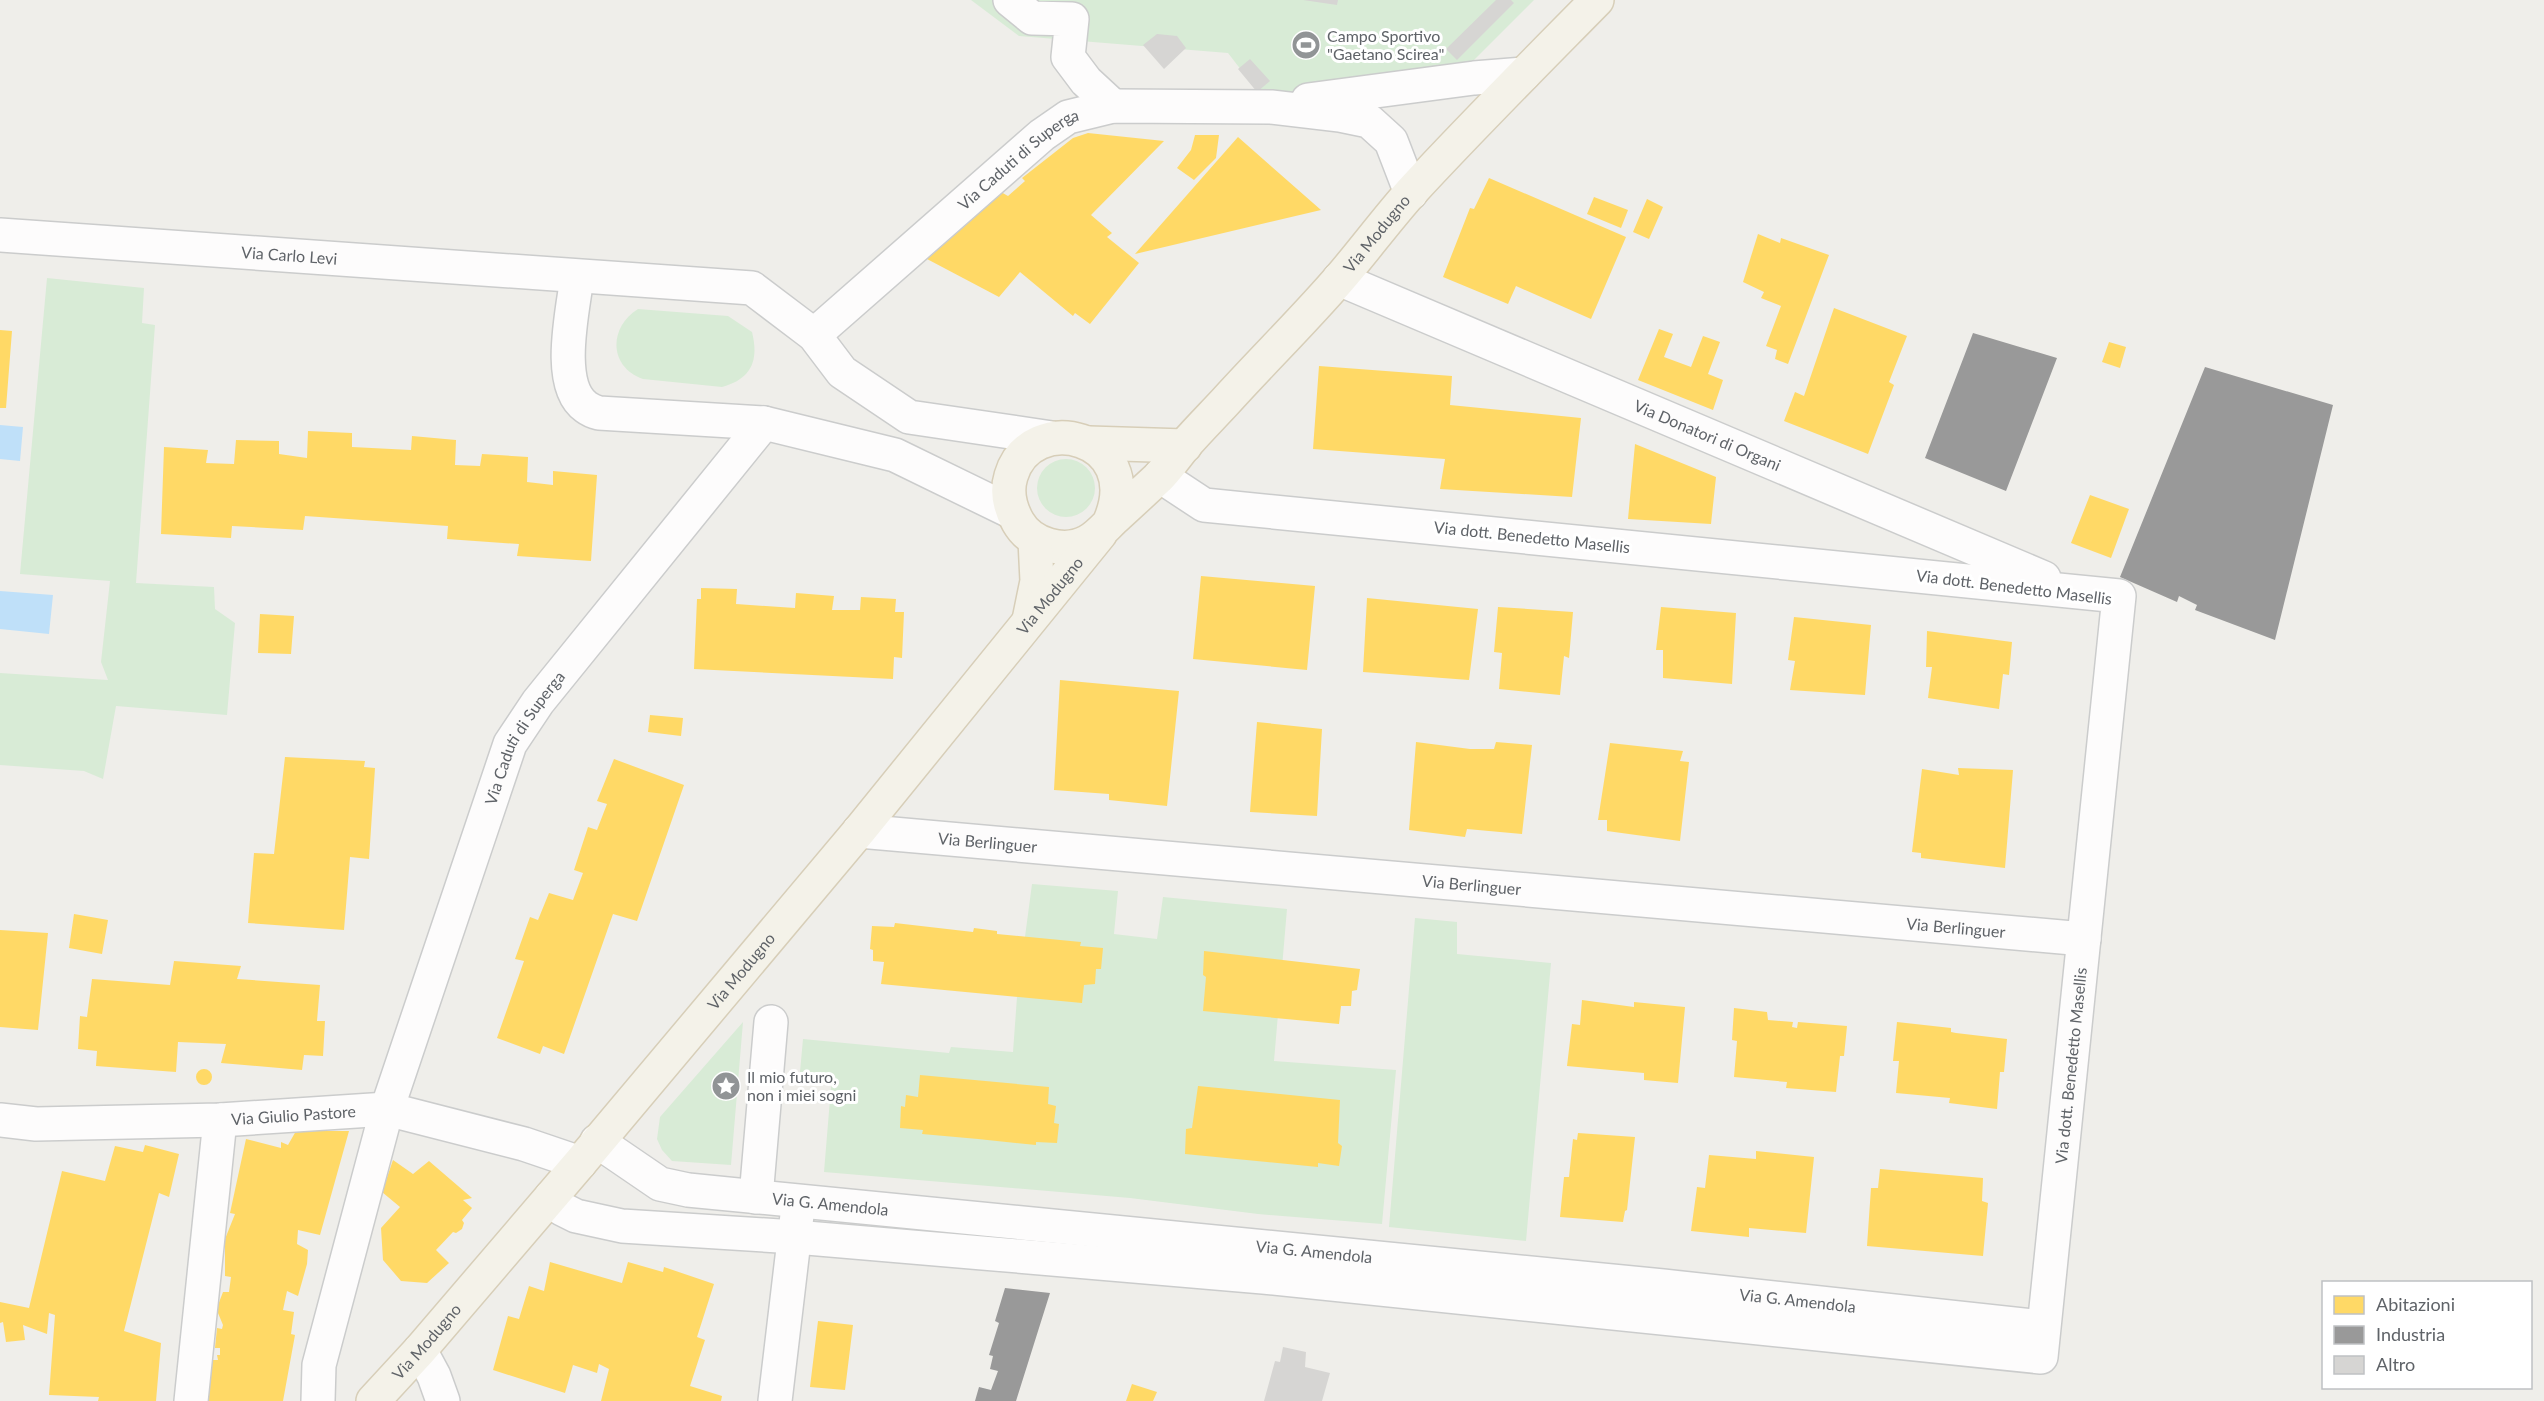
<svg xmlns="http://www.w3.org/2000/svg" width="2544" height="1401" font-family="Lato,sans-serif">
  <style>
    .green { fill: #d8ebd6 }
    .water { fill: #bfe0f9 }
    .homes { fill: #ffd966 }
    .industry { fill: #999 }
    .building { fill: #d6d5d3 }
    .lines { fill: none; stroke-linecap: round; stroke-linejoin: round }
    .minor-casing { stroke: #cbcccc; stroke-width: 36 }
    .major-casing { stroke: #d7ceb8; stroke-width: 36 }
    .minor { stroke: #fdfcfc; stroke-width: 33 }
    .major { stroke: #f4f2e9; stroke-width: 33 }
    .labels { text-anchor: middle; stroke-width: 6; stroke-linejoin: round; paint-order: stroke }
    .poi-label { font-size: 16px; fill: #5f6368; stroke: #fff; text-anchor: start }
    .street-label { font-size: 16px; fill: #5f6368; stroke: #fff }
  </style>
  <rect width="100%" height="100%" fill="#efeeea"/>
  <path class="green" d="M971,0H1534L1467,67L1262,97L1228,53L1019,36Z
    M47,278L144,288L142,323L155,325L136,583L214,587L215,609L235,623L227,715L116,706L103,779L84,771L0,765V673L108,680L101,662L110,581L20,574Z
    M638,309L728,316L752,332C759,360 752,379 722,387L643,379C609,367 608,328 638,309Z
    M1037 488a29 29 0 1 1 58 0a29 29 0 1 1-58 0Z
    M1032,884L1118,891L1114,934L1157,939L1163,897L1287,909L1274,1061L1396,1070L1382,1224L1258,1214L1130,1198L824,1172L832,1075L800,1072L803,1039L949,1053L951,1047L1013,1052L1017,997Z
    M1415,918L1457,922V954L1551,963L1526,1241L1389,1227Z
    M743,1022L731,1165L672,1161L662,1150L657,1139L660,1117Z"/>
  <path class="water" d="M0,425L23,427L20,461L0,459Z
    M0,591L53,595L49,634L0,629Z"/>
  <path class="homes" d="M1088,133L1164,141L1091,215L1112,233L1107,237L1139,263L1090,324L1075,313L1073,316L1020,272L999,297L927,259L928,251L1001,192L1008,196L1025,181L1022,178L1073,138Z
    M1195,135H1219L1216,158L1194,180L1177,168L1191,150Z
    M1238,137L1321,210L1135,254Z
    M1489,178L1626,237L1591,319L1516,286L1508,304L1443,277L1470,208L1474,209Z
    M1594,197L1628,210L1621,228L1587,214Z
    M1647,199L1663,207L1649,239L1633,232Z
    M1758,234L1780,243L1781,238L1829,255L1788,364L1775,359L1777,350L1766,346L1781,306L1761,298L1764,292L1743,282Z
    M1834,308L1907,336L1889,382L1894,385L1868,454L1784,421L1795,392L1804,396Z
    M1659,329L1673,334L1664,357L1691,367L1703,336L1720,342L1708,374L1723,380L1713,410L1638,380Z
    M0,330L12,331L6,408H0Z
    M2109,342L2126,347L2120,368L2102,362Z
    M1319,366L1452,376L1450,405L1581,418L1572,497L1440,489L1445,459L1313,449Z
    M308,431L352,433V447L411,450L412,436L456,440L455,465L480,466L482,454L528,457L527,482L553,485V471L597,475L591,561L517,556L519,544L447,539L448,526L305,516L303,530L232,526L231,538L161,534L164,447L208,450L206,463L234,464L236,440L279,441V454L307,458Z
    M1635,444L1716,477L1711,524L1628,519Z
    M2090,495L2129,509L2111,558L2071,543Z
    M1201,576L1315,586L1307,670L1193,659Z
    M701,588L737,589L736,604L795,608L796,593L834,596L832,610H860L861,597L896,599L895,612H904L902,658L894,657L893,679L694,669L697,599H701Z
    M1367,598L1478,609L1469,680L1363,672Z
    M1498,607L1573,612L1569,658L1564,656L1560,695L1499,689L1502,653L1494,652Z
    M1661,607L1736,613L1732,684L1663,678V650H1656Z
    M260,614L294,616L291,654L258,653Z
    M1794,617L1871,625L1865,695L1790,690L1795,661L1788,660Z
    M1927,631L2012,642L2009,675L2003,674L1999,709L1928,698L1932,667H1926Z
    M1060,680L1179,691L1167,806L1109,800V794L1054,790Z
    M650,715L683,718L681,736L648,732Z
    M1257,722L1322,729L1317,816L1250,812Z
    M1416,742L1470,749H1494L1496,742L1532,745L1522,834L1467,829L1465,837L1409,830Z
    M1610,743L1683,751L1680,761L1689,762L1680,841L1607,831V820H1598Z
    M285,757L365,761L364,767L375,768L369,859L350,857L344,930L248,923L254,853L274,854Z
    M614,759L684,785L637,921L613,914L564,1054L543,1046L540,1054L497,1038L524,961L515,959L530,917L538,920L549,893L573,900L583,873L574,870L588,827L597,830L607,804L597,801Z
    M1958,768L2013,770L2005,868L1921,858V853L1912,852L1922,769L1959,775Z
    M74,914L108,920L102,954L69,948Z
    M895,923L973,932L974,928L997,931V934L1081,942L1080,946L1103,948L1101,969H1096L1095,984L1084,985L1082,1003L881,984L884,962L873,961V950L870,949L872,926L894,927Z
    M0,930L48,933L38,1030L0,1027Z
    M1204,951L1360,969L1357,990L1352,991L1351,1006H1341L1339,1024L1203,1011L1206,977L1203,975Z
    M174,961L241,966L237,979L320,985L317,1021H325L323,1056L304,1055L302,1070L221,1063L226,1044L178,1042L176,1072L96,1066L97,1051L78,1049L80,1016L87,1017L92,979L170,985Z
    M1582,1000L1634,1007V1002L1685,1007L1678,1083L1644,1080V1073L1567,1066L1572,1024L1580,1025Z
    M1734,1008L1767,1012L1768,1020L1793,1022L1792,1027L1797,1028L1798,1022L1847,1026L1844,1056H1840L1836,1092L1786,1088L1787,1082L1734,1077L1737,1041L1732,1040Z
    M1897,1022L1951,1028V1032L1956,1033L2007,1039L2004,1072H2000L1997,1109L1949,1103L1950,1098L1896,1093L1899,1061H1893Z
    M196 1077a8 8 0 1 1 16 0a8 8 0 1 1-16 0Z
    M920,1075L1049,1087L1048,1104L1056,1106L1054,1123L1059,1124L1057,1143L1036,1142V1145L978,1139L922,1134L923,1130L900,1128L901,1106L905,1107L906,1095L918,1097Z
    M1198,1086L1340,1100L1338,1143L1342,1146L1339,1166L1318,1163V1167L1185,1154L1186,1129L1192,1128Z
    M296,1131H349L320,1235L298,1230L297,1244L308,1250L307,1264L298,1296L287,1291L283,1310L294,1312L291,1334L295,1335L283,1401H208L212,1360H218L217,1355H220V1348H215L217,1328L222,1329L223,1325L218,1313V1305L223,1292H229L231,1277L225,1276V1239L235,1214L230,1213L246,1139L281,1148V1142L288,1145Z
    M1578,1133L1635,1137L1627,1210L1625,1211L1623,1222L1560,1217L1564,1177H1569L1573,1139L1577,1140Z
    M145,1145L179,1154L169,1197L159,1193L124,1331L161,1343L156,1401H98L99,1397L49,1395L55,1315L49,1313L47,1334L23,1325L25,1340L6,1342L3,1322L0,1323V1302L29,1308L62,1171L105,1181L115,1146L143,1152Z
    M1756,1151L1814,1157L1806,1233L1749,1228V1237L1691,1231L1697,1187L1705,1188L1709,1155L1756,1159Z
    M393,1160L413,1174L429,1161L472,1198L463,1200L472,1208L462,1220L464,1223L462,1229L456,1233L453,1232L436,1250L449,1263L427,1283L401,1281L383,1260L381,1228L400,1207L382,1192Z
    M1880,1169L1983,1178L1982,1201L1988,1203L1983,1256L1867,1246L1871,1188H1878Z
    M550,1262L622,1283L628,1262L663,1272L664,1267L714,1284L697,1337L705,1340L690,1386L722,1396L721,1401H601L609,1369L599,1364L597,1373L573,1365L565,1393L493,1370L508,1316L519,1319L529,1286L544,1291Z
    M818,1321L853,1325L845,1390L810,1387Z
    M1132,1384L1157,1392L1153,1401H1126Z"/>
  <path class="industry" d="M1973,333L2057,358L2006,491L1925,458Z
    M2205,367L2333,405L2275,640L2195,610L2197,605L2179,596L2177,602L2120,577Z
    M1005,1288L1050,1293L1016,1401H975L979,1387L991,1390L998,1371L990,1369L993,1356L989,1355L999,1323L995,1321Z"/>
  <path class="building" d="M1303,0H1338L1337,5Z
    M1496,0H1511L1514,3L1457,60L1446,49Z
    M1157,34L1177,36L1186,48L1164,69L1143,45Z
    M1250,59L1270,81L1257,92L1238,69Z
    M1283,1347L1306,1352L1305,1367L1330,1373L1322,1401H1264L1275,1361L1280,1362Z"/>
  <g class="lines">
    <g class="minor-casing">
      <g id="minor">
        <path d="M1010,0L1032,18L1072,19L1068,57L1086,81L1113,106"/>
        <path d="M1308,100L1474,78L1524,74"/>
        <path id="s1" d="M0,235L752,288L814,335L842,372L909,417L1052,438"/>
        <path d="M577,277C573,310 555,385 586,407C590,410 595,412 599,413L764,423L895,455L1012,512"/>
        <path id="s2" d="M1339,279L2044,578"/>
        <path id="s3" d="M814,335L1042,135L1068,117L1113,106L1271,107L1340,115L1369,121L1391,141L1411,193"/>
        <path id="s4" d="M859,831L2084,939"/>
        <path id="s5" d="M0,1120L36,1124L220,1120L387,1109L524,1144L580,1163"/>
        <path id="s6" d="M597,1141L660,1184L688,1190L1663,1286L2043,1327"/>
        <path id="s7" d="M551,1197L562,1209L576,1216L622,1226L795,1237L1263,1277L2041,1357L2119,596L1204,505L1160,476"/>
        <path d="M756,1197L771,1022"/>
        <path d="M420,1350L434,1376L443,1401"/>
        <path d="M191,1401L220,1120"/>
        <path id="s8" d="M318,1401L319,1365L387,1109L510,744L538,702L764,423"/>
        <path d="M775,1401L797,1215"/>
      </g>
    </g>
    <g class="major-casing">
      <g id="major">
        <path d="M1089,443L1185,446"/>
        <path id="s9" d="M1110,521C1146,436 1031,408 1011,476C1006,492 1010,508 1018,522C1031,545 1064,554 1087,542C1100,535 1108,523 1119,514C1132,502 1145,490 1158,478C1168,468 1176,456 1185,445C1198,430 1212,416 1225,402C1263,360 1304,320 1341,277C1365,249 1387,219 1412,191C1472,126 1535,63 1597,0"/>
        <path d="M1029,620L1037,581L1035,540"/>
        <path id="s10" d="M373,1401L420,1350L580,1163L859,831L1100,534"/>
      </g>
    </g>
    <use href="#minor" class="minor"/>
    <use href="#major" class="major"/>
  </g>
  <defs>
    <g id="stadium-disc" transform="scale(1.5)"><circle r="9.5" fill="#919496" stroke="#fff"/><path d="M0-5a6.5 5 0 1 0 0 10a6.5 5 0 1 0 0-10ZM-3.5-1.8h7v3.6h-7Z" fill="#fff"/></g>
    <g id="sight-disc" transform="scale(1.5)"><circle r="9.5" fill="#919496" stroke="#fff"/><path d="M0-6L1.8-2.2L6-1.7L2.9 1.2L3.7 5.4L0 3.3L-3.7 5.4L-2.9 1.2L-6-1.7L-1.8-2.2Z" fill="#fff"/></g>
  </defs>
  <g fill-rule="evenodd">
    <use href="#stadium-disc" x="1306" y="45"/>
    <use href="#sight-disc" x="726" y="1086"/>
  </g>
  <g class="labels">
    <g class="poi-label">
      <text x="1327" y="42">Campo Sportivo<tspan x="1327" dy="18">"Gaetano Scirea"</tspan></text>
      <text x="747" y="1083">Il mio futuro,<tspan x="747" dy="18">non i miei sogni</tspan></text>
    </g>
    <g class="street-label">
      <text dy="6" stroke="none"><textPath href="#s3" startOffset="270">Via Caduti di Superga</textPath></text>
      <text dy="6" stroke="none"><textPath href="#s9" startOffset="735">Via Modugno</textPath></text>
      <text dy="6" stroke="none"><textPath href="#s1" startOffset="290">Via Carlo Levi</textPath></text>
      <text dy="6" stroke="none"><textPath href="#s2" startOffset="400">Via Donatori di Organi</textPath></text>
      <text transform="translate(1532 537) rotate(6)" y="6">Via dott. Benedetto Masellis</text>
      <text transform="translate(2014 587) rotate(7)" y="6">Via dott. Benedetto Masellis</text>
      <text dy="6" stroke="none"><textPath href="#s10" startOffset="1052">Via Modugno</textPath></text>
      <text dy="6" stroke="none"><textPath href="#s8" startOffset="698">Via Caduti di Superga</textPath></text>
      <text dy="6" stroke="none"><textPath href="#s4" startOffset="129">Via Berlinguer</textPath></text>
      <text dy="6" stroke="none"><textPath href="#s4" startOffset="615">Via Berlinguer</textPath></text>
      <text dy="6" stroke="none"><textPath href="#s4" startOffset="1101">Via Berlinguer</textPath></text>
      <text dy="6" stroke="none"><textPath href="#s10" startOffset="566">Via Modugno</textPath></text>
      <text dy="6" stroke="none"><textPath href="#s7" startOffset="1797">Via dott. Benedetto Masellis</textPath></text>
      <text dy="6" stroke="none"><textPath href="#s5" startOffset="294">Via Giulio Pastore</textPath></text>
      <text dy="6" stroke="none"><textPath href="#s6" startOffset="248">Via G. Amendola</textPath></text>
      <text dy="6" stroke="none"><textPath href="#s6" startOffset="734">Via G. Amendola</textPath></text>
      <text dy="6" stroke="none"><textPath href="#s6" startOffset="1220">Via G. Amendola</textPath></text>
      <text dy="6" stroke="none"><textPath href="#s10" startOffset="80">Via Modugno</textPath></text>
    </g>
  </g>
  <rect x="2322" y="1281" width="210" height="108" fill="#ffffff" stroke="#bfc1c3" stroke-width="1.5"/>
  <rect x="2334" y="1296" width="30" height="18" fill="#ffd966" stroke="#bfc1c3" stroke-width="1.5"/>
  <text x="2376" y="1311" font-size="18" fill="#5f6368">Abitazioni</text>
  <rect x="2334" y="1326" width="30" height="18" fill="#999999" stroke="#bfc1c3" stroke-width="1.5"/>
  <text x="2376" y="1341" font-size="18" fill="#5f6368">Industria</text>
  <rect x="2334" y="1356" width="30" height="18" fill="#d6d5d3" stroke="#bfc1c3" stroke-width="1.5"/>
  <text x="2376" y="1371" font-size="18" fill="#5f6368">Altro</text>
</svg>
